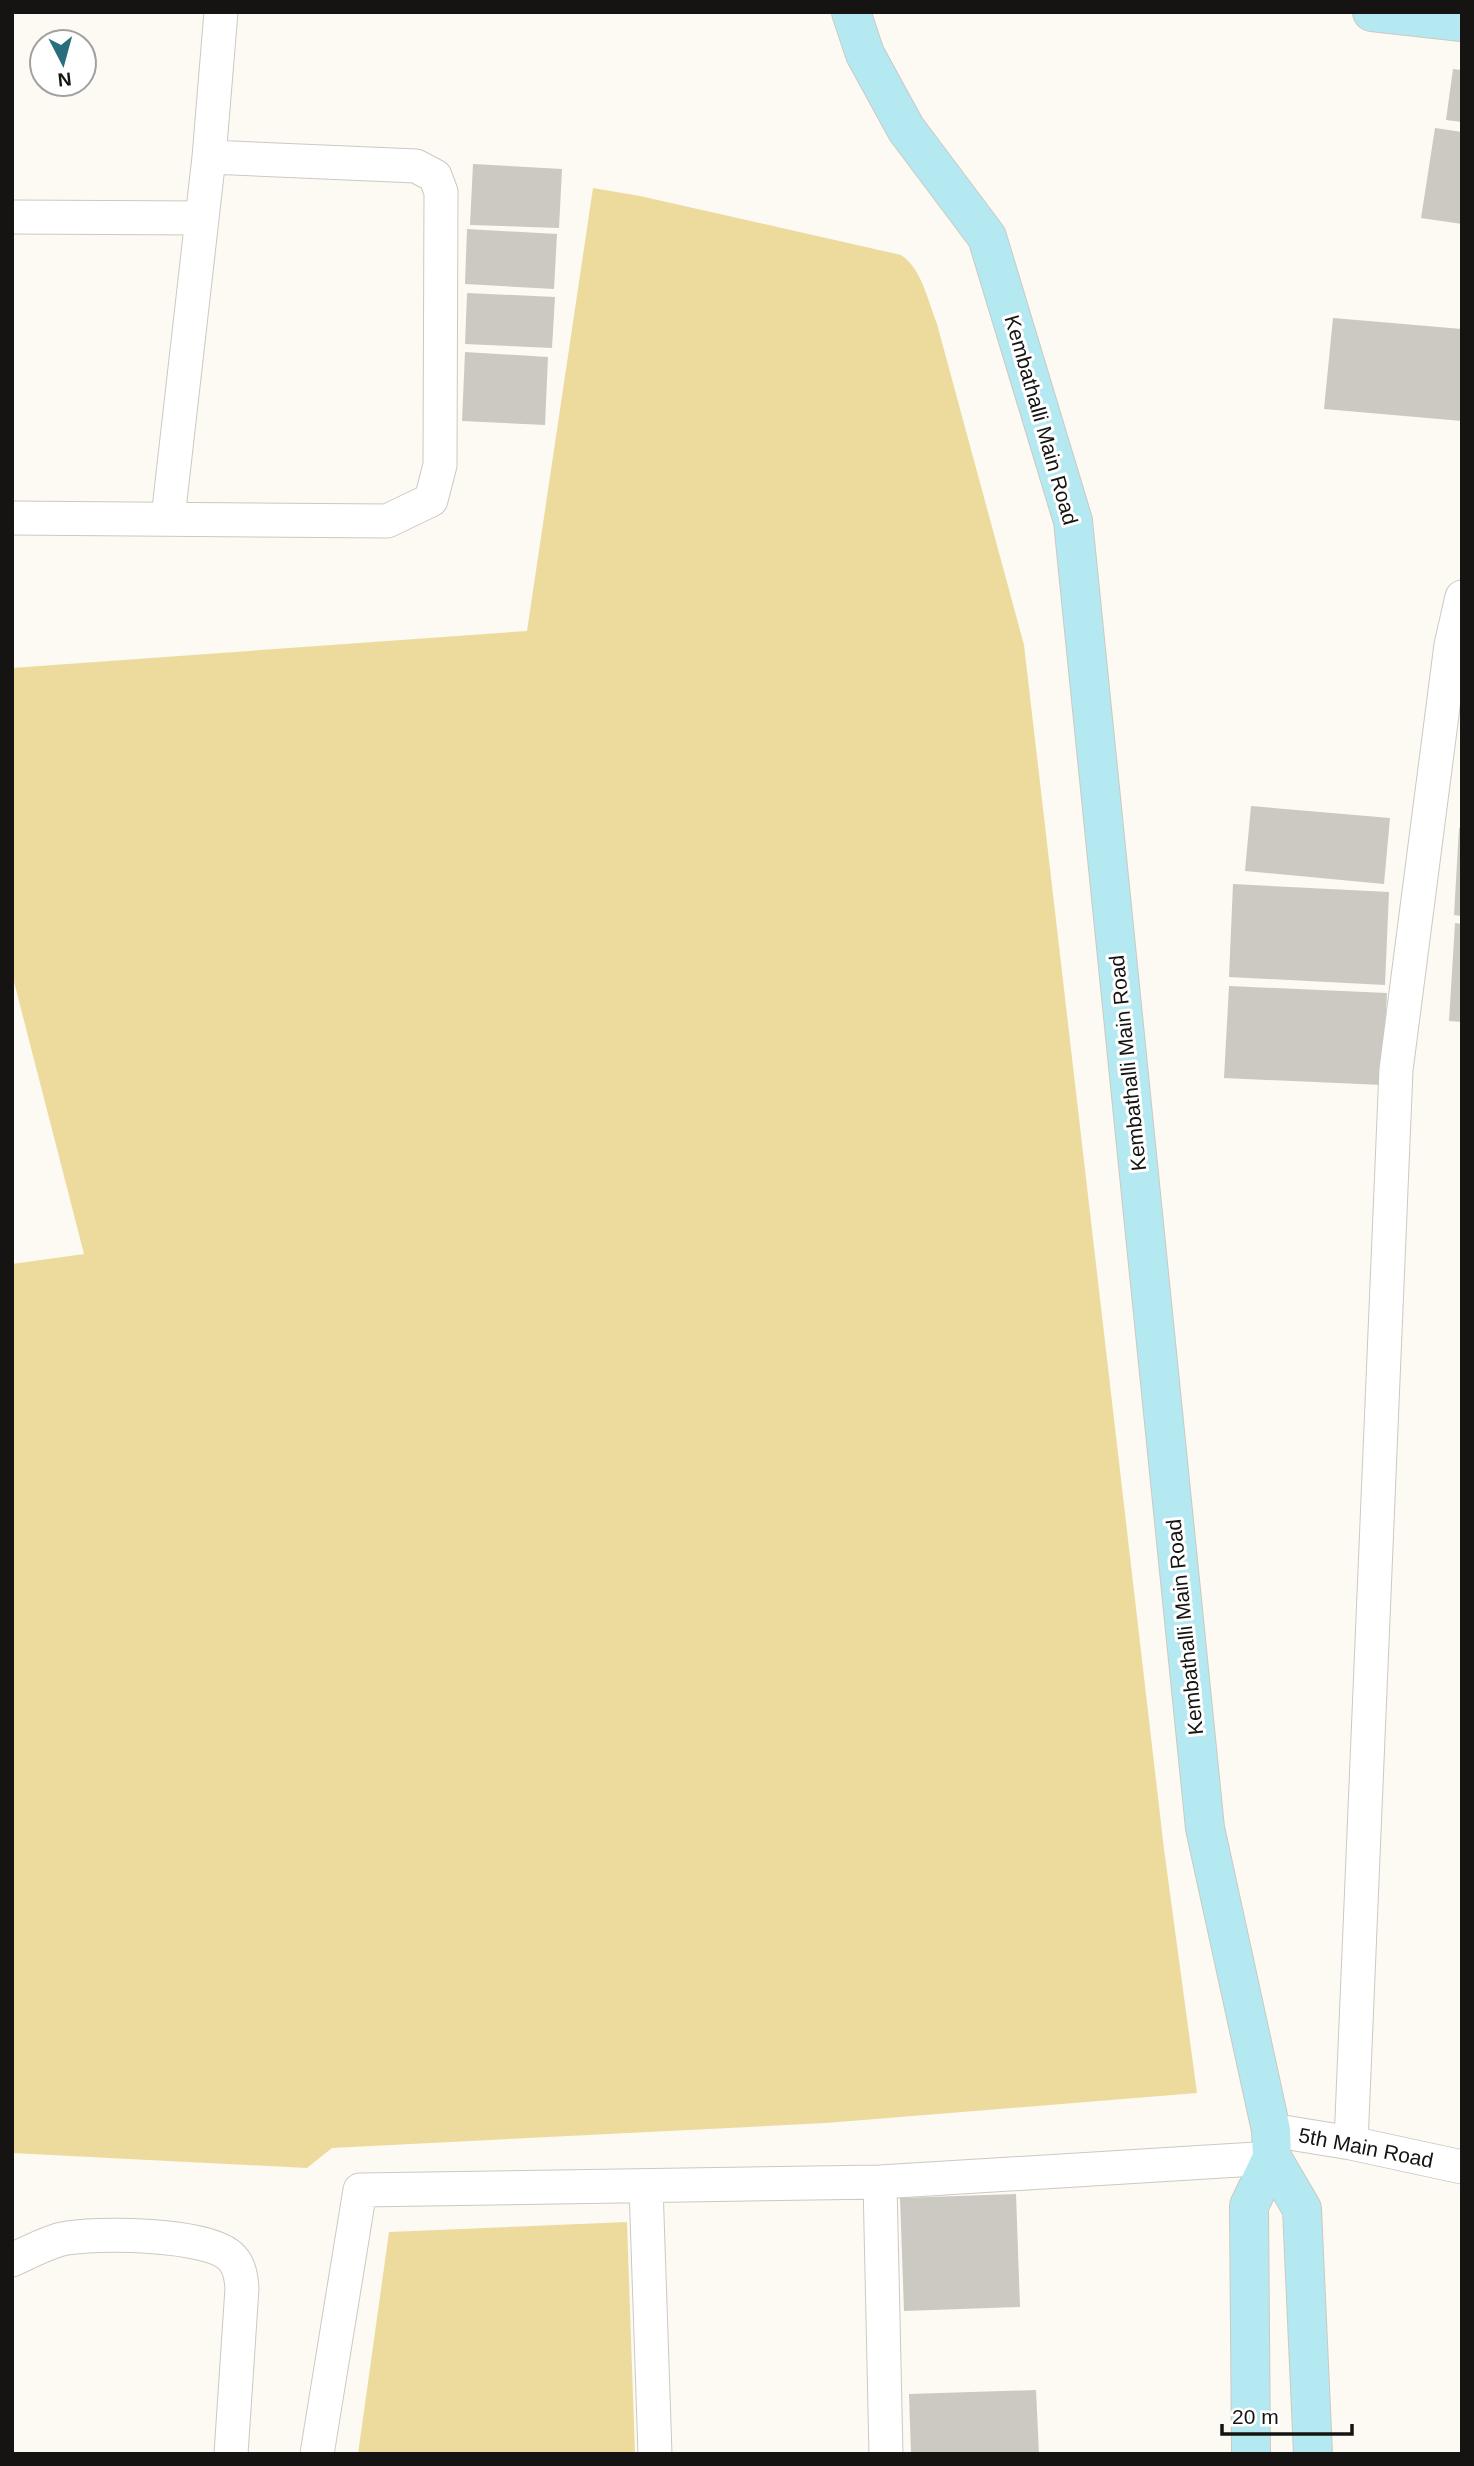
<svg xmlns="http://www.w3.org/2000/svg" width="1474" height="2466" font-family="Helvetica,sans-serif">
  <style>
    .green { fill: #eddb9e }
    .building { fill: #cbc9c2 }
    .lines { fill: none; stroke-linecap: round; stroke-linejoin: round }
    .street-casing { stroke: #cbc9c2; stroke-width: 35 }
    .secondary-casing { stroke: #cbc9c2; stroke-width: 40 }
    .street { stroke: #fff; stroke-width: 33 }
    .secondary { stroke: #b4e9f2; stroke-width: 38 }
    .labels { text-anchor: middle; stroke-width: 6; stroke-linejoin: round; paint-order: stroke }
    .street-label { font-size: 21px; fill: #151412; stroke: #fff }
  </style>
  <rect width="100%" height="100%" fill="#fcfaf3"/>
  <path class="green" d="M593,188L640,196L901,255C922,269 928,301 937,324L1024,645L1164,1849L1197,2093L826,2123L332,2148L307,2168L12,2153V1264L84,1254L12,974V668L527,631Z
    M627,2222L635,2454H358L389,2232Z"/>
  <path class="building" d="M1453,69L1462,70V122L1446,120Z
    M1435,128L1462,132V224L1421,218Z
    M473,164L562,169L559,228L470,225Z
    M467,229L557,234L554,289L465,284Z
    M467,293L555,297L552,348L465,344Z
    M1333,318L1462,329V421L1324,409Z
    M465,352L548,357L545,425L462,421Z
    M1251,806L1390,818L1384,884L1245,871Z
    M1459,828H1462V916L1454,915Z
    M1233,884L1389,892L1385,985L1229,977Z
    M1455,923L1462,924V1022L1449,1021Z
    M1229,986L1387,993L1382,1085L1224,1078Z
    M1016,2194L1020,2307L904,2311L900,2198Z
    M1036,2390L1039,2454H911L909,2394Z"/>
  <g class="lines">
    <g class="street-casing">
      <path id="street" d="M12,217L201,218
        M12,518L387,521L431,500L440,465L441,192L435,176L416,166L209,157
        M168,518L209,157L221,12
        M1271,2130L1351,2143L1462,2167
        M1351,2143L1396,1070L1451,645L1462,597
        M880,2182L886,2454
        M646,2186L655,2454
        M12,2260C27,2253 46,2243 62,2239C94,2232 211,2233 232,2258C240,2267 241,2277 242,2288L231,2454
        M317,2454L360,2190L880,2182L1272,2158"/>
    </g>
    <g class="secondary-casing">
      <path id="secondary" d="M851,12L865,54L906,129L987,237L1073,521L1205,1828L1271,2130L1272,2158L1302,2209L1313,2454
        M1372,12L1462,22
        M1251,2454L1249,2206L1272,2158"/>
    </g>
    <use href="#street" class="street"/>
    <use href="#secondary" class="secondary"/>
  </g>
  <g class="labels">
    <g class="street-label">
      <text transform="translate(1041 420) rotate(74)" y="7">Kembathalli Main Road</text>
      <text transform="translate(1128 1063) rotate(-96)" y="7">Kembathalli Main Road</text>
      <text transform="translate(1185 1627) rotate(-96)" y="7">Kembathalli Main Road</text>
      <text transform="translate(1366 2148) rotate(11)" y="7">5th Main Road</text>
    </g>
  </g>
  <rect width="1474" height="2466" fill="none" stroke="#151412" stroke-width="28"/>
  <g transform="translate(63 63) rotate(174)"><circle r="33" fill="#ffffff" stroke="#a1a1a0" stroke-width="2"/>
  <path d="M0-5L12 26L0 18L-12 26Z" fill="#296e7d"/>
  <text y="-10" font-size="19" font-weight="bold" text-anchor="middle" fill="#151412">N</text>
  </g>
  <path d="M1222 2424v10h130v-10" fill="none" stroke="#151412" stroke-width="3.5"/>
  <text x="1232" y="2424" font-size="21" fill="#151412" stroke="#ffffff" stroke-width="5" paint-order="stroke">20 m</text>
</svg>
